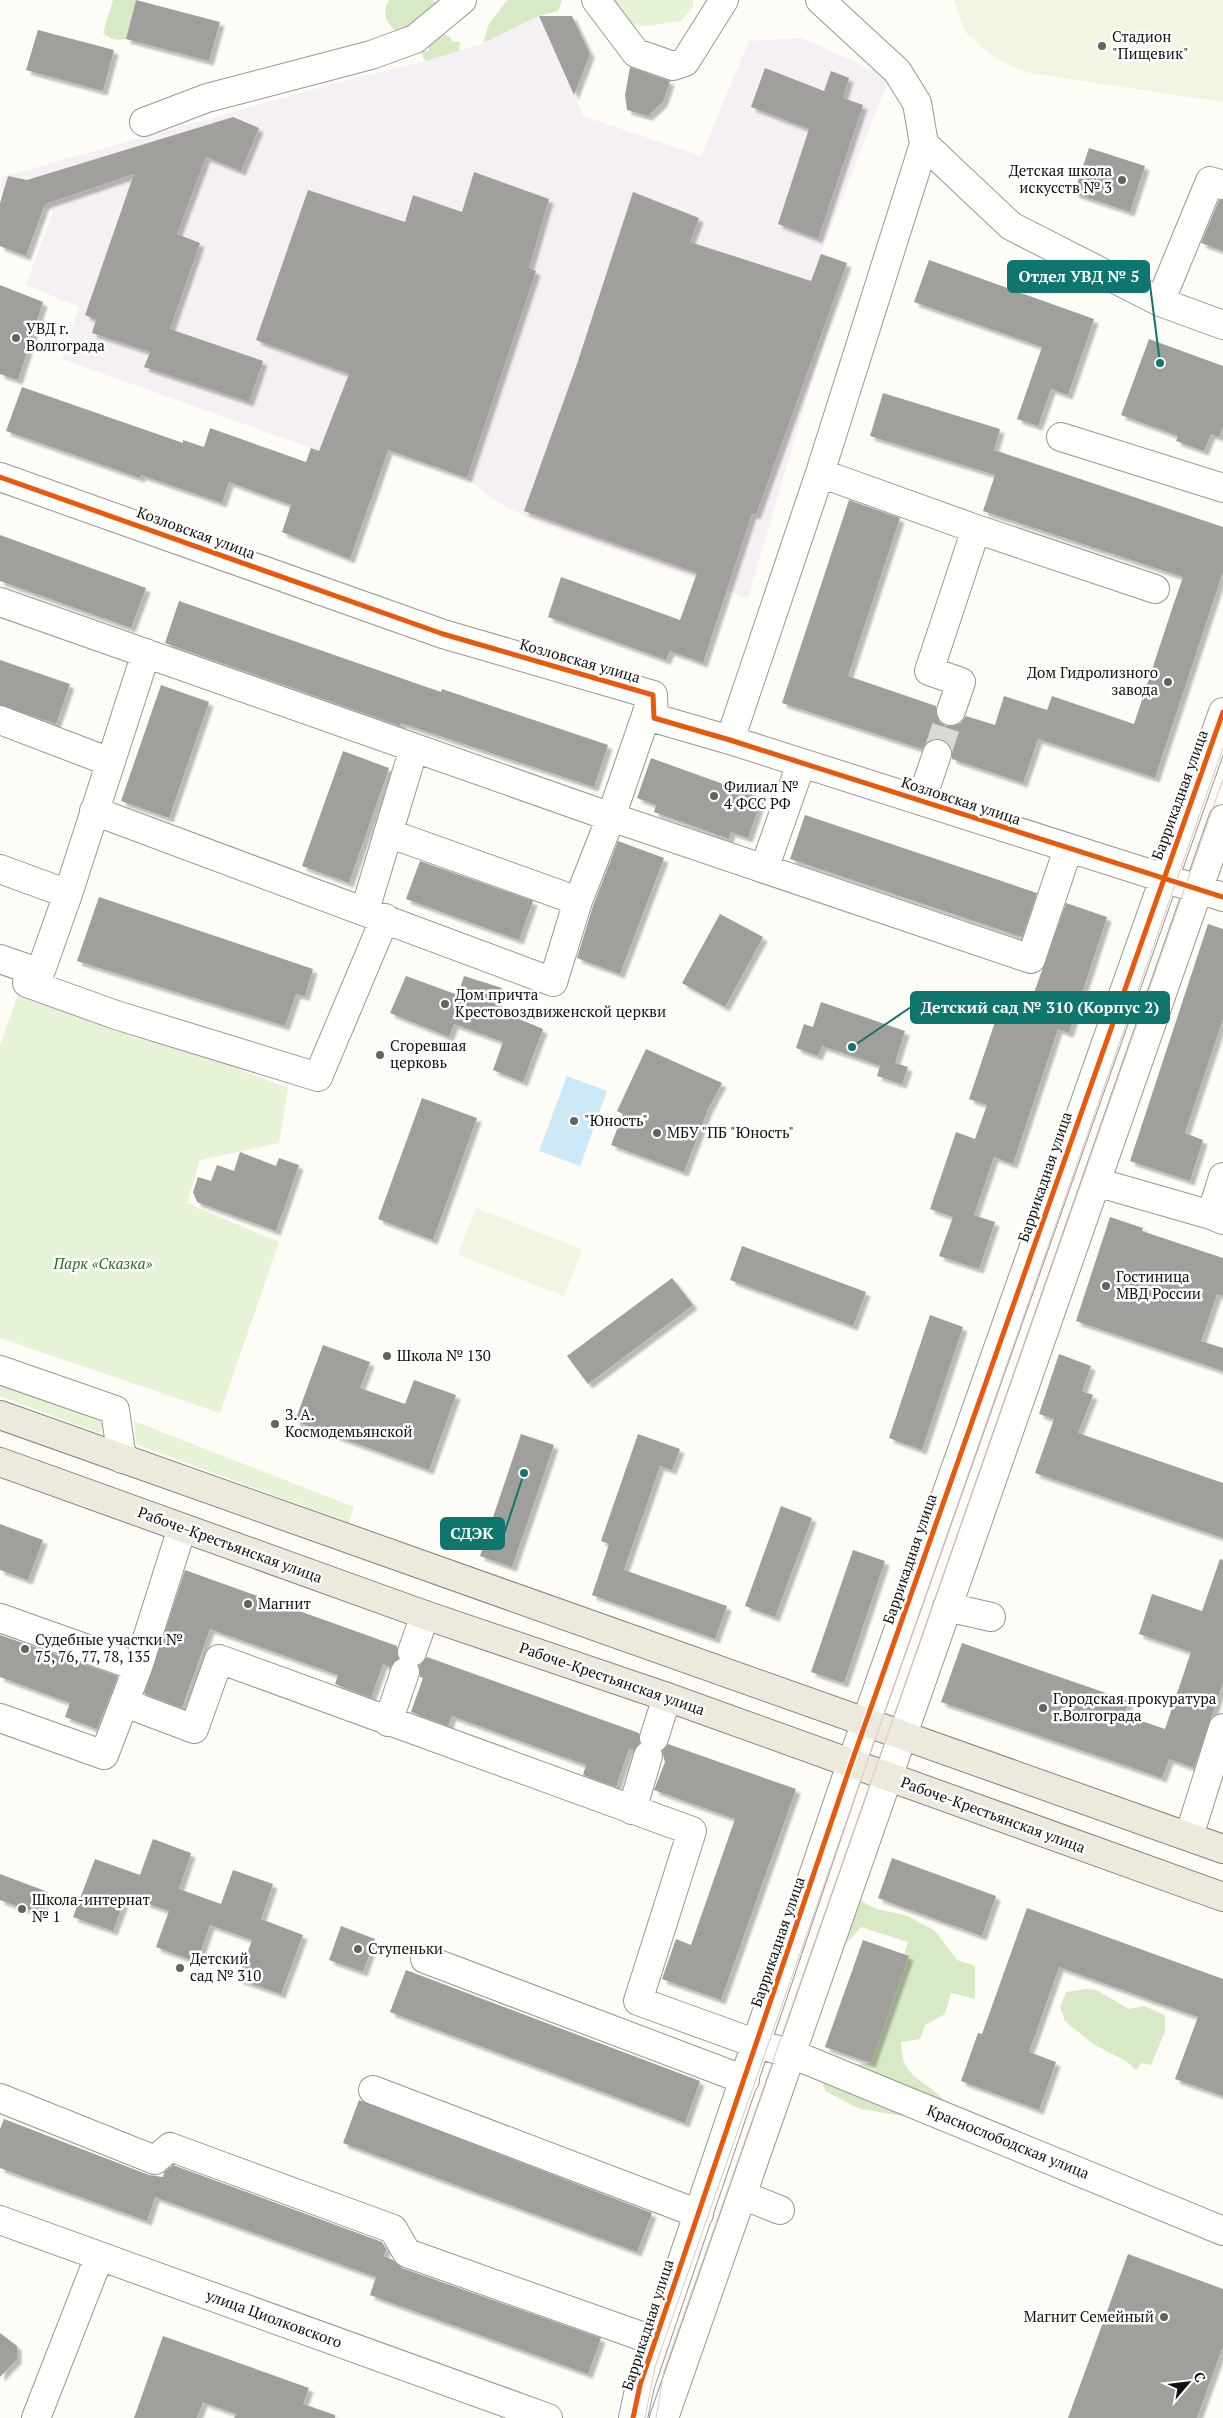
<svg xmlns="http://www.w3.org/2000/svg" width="1223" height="2418" font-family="'PT Serif',serif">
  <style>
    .industrial { fill: #f5f0f3 }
    .green { fill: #e7f3d7 }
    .forest { fill: #d8eac5 }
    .pitch { fill: #f0f6e1 }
    .water { fill: #cde8f7 }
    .building { fill: #a19f9c; filter: url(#shadow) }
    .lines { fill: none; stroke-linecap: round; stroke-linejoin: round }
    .minor-tunnel { stroke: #dad9d4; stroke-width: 28; stroke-dasharray: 28 14; stroke-linecap: butt }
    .minor-casing { stroke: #979795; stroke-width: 30 }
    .major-casing { stroke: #858482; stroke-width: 30 }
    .minor { stroke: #fffffe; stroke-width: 28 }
    .major { stroke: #ede9dc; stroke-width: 28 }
    .tram { stroke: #d9c6c7; stroke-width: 1 }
    .cycleway-casing { stroke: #fff; stroke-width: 8 }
    .cycleway { stroke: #e8590c; stroke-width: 5 }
    .poi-dot { fill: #646362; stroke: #fff; stroke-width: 2 }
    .labels { text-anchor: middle; stroke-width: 5; stroke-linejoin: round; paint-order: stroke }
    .poi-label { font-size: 15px; fill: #111; stroke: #fff; text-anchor: start }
    .street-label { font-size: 15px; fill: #111; stroke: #fff }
    .park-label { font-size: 15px; font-style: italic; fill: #2f6b1f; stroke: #fff }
    .leader { fill: none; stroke: #0f766e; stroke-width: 2 }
    .callout-dot { fill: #0f766e; stroke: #fff; stroke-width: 2 }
    .callout { fill: #0f766e; stroke: #0f766e; stroke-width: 2 }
    .callout-label { font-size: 16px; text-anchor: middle; font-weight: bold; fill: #fff }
  </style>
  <defs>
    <filter id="shadow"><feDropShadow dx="4.5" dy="4.5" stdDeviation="1" flood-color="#0004"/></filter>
  </defs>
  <rect width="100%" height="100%" fill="#fdfcf7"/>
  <path class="industrial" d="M539,16L583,116L701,156L749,41L802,38L889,78L821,253L847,263L748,598L534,521L493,499L467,478L389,450L350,559L282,532L311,448L62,359L79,307L26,285L53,211L0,193L2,177L332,84L426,61L483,43Z"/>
  <path class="green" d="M605,0H693V7L681,21L646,26L613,22Z
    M21,986L288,1088L279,1143L200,1160L187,1203L279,1242L220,1413L0,1338V1045Z
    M0,1382L104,1419L105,1428L99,1433L0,1396Z
    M134,1421L354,1507L349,1523L136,1444Z"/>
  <path class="forest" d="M113,0H136L126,39C118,41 109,39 103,33Z
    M389,0H432L436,2L432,10L413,25L396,31C385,22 382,12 389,0Z
    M507,0H562L558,11L539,16L483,43L489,24Z
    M441,33L450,37L453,42H460L459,51L426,61L423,58L422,52L429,51L428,44Z
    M858,1899L876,1909L905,1915L934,1930L957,1960L975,1966V1999L951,1993L945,2014L925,2025L920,2039L901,2042C901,2079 924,2078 944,2100L928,2120L860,2109L825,2091L822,2074L843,2065L871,2063L908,1942L861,1927L844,1946Z
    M1087,1989L1096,1990L1129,2009L1144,2006L1165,2015V2032L1151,2065L1142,2063L1136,2070L1126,2061L1093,2044L1065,2021L1060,2007L1066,1992Z"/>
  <path class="pitch" d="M954,0H1223V102L1029,73L994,58L966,33Z
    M476,1208L582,1249L564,1296L458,1255Z"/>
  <path class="water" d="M567,1076L607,1091L580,1166L539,1151Z"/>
  <path class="building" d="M136,0L220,22L209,61L126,39Z
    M539,16H572L590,54L574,95Z
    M38,30L114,50L103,91L26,70Z
    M630,67L670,81L663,102L648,116L627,110L625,95Z
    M765,68L824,91L831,71L849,78L843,98L863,105L818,239L778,224L809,129L751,107Z
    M233,117L259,128L241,171L206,157L177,234L200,243L170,329L263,361L249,402L144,367L150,352L92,333L96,320L85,315L134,174L45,204L26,256L0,246V203L8,176L27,180Z
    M1089,148L1145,166L1130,212L1074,193Z
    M474,172L549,199L529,268L536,271L467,478L388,450L350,559L282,532L291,505L229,482L222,503L141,475L140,478L6,431L22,387L183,443V440L204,447L210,428L306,462L311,448L319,451L349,374L256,340L308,190L405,222L413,195L462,212Z
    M633,192L699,218L690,242L811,281L821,254L847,263L756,515L752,514L703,663L670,651L666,660L548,617L561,577L680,620L697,573L524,511L576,367Z
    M1219,200H1223V251L1201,243Z
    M929,260L1094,319L1068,395L1051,389L1038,426L1017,419L1042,347L914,302Z
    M0,285L43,302L18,380L0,374Z
    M1149,339L1223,366V427L1219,437L1211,434L1204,451L1176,441L1178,436L1121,415Z
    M883,393L1000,429L994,450L1223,527V572L1155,778L1038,739L1023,783L952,759V751L949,744L942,739H934L927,742L922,749L782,703L849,500L900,518L848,676L936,706V713L939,721L946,726H953L961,723L966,716L995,725L1004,696L1047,710L1052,696L1134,724L1172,609L1183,577L983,511L995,475L870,436Z
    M0,535L146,588L131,628L0,581Z
    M179,601L441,692L442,689L608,745L594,787L401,723L400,726L165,643Z
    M0,660L70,684L56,724L0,705Z
    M161,685L209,702L169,818L121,801Z
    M343,751L389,768L349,883L302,866Z
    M651,758L762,798L748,838L731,832L729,839L654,812L656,805L637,798Z
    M805,815L1037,893L1022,937L790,859Z
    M618,841L664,858L620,974L577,958L593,906Z
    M420,861L533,901L519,940L406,899Z
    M99,897L313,969L305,996L296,994L285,1026L77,961Z
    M1066,903L1107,917L1069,1033L1058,1029L1013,1164L994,1157L974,1215L995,1222L979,1269L939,1256L953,1217L930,1209L956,1132L975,1139L987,1105L969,1099L999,1010L1025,1018Z
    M720,914L763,937L725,1007L682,983Z
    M1208,924L1223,929V1019L1185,1133L1203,1140L1190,1181L1130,1161Z
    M406,976L458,995L464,976L502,988L495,1009L543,1029L523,1082L493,1070L503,1042L454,1024L449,1037L390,1013Z
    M821,1002L905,1031L895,1063L908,1067L902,1084L877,1076L880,1066L864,1060L822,1046L818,1056L796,1048L804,1024L813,1027Z
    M646,1049L722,1083L708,1109L684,1172L611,1145L623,1114L617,1111Z
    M422,1098L477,1118L433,1240L378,1219Z
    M240,1152L276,1166L279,1158L299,1165L276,1231L197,1202L193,1192L198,1177L211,1181L217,1165L234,1171Z
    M1110,1217L1143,1228L1142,1231L1223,1258V1296L1217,1294L1201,1341L1223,1348V1371L1076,1321Z
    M742,1246L866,1292L853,1326L730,1280Z
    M672,1278L693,1305L588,1384L567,1356Z
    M930,1315L963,1327L922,1450L889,1438Z
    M323,1345L370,1362L360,1388L405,1404L414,1380L456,1395L429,1470L295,1421Z
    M1059,1354L1091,1366L1082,1391L1093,1395L1078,1433L1223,1483V1538L1035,1473L1054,1419L1039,1414Z
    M521,1434L554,1445L512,1567L480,1556Z
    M638,1434L680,1449L672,1470L660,1466L624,1570L727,1606L715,1639L592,1595L609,1544L601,1541Z
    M781,1506L812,1518L775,1617L745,1606Z
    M0,1524L43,1540L28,1580L0,1570Z
    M853,1550L885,1561L844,1683L811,1672Z
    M1220,1559L1223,1560V1683L1194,1768L1169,1759L1162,1778L941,1702L962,1643L1129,1701L1124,1715L1165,1729L1191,1652L1139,1634L1152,1594L1202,1611Z
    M185,1570L397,1646L398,1658L390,1667L383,1664L371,1698L335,1684L338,1675L210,1629L182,1708L144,1694Z
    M0,1635L118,1676L97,1729L65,1717L70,1703L0,1677Z
    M427,1657L639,1733L640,1743L634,1750L629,1749L616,1787L583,1775L586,1765L452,1716L448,1726L411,1712L423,1678L420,1677L419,1666Z
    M668,1744L796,1789L721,2000L662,1979L676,1939L691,1945L735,1819L654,1790L665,1762L662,1751Z
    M153,1839L191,1853L179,1889L221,1904L233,1870L273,1884L261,1919L303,1935L281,1994L238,1979L252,1940L210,1925L197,1962L156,1947L169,1911L126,1896L113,1931L73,1917L95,1859L140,1875Z
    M892,1858L996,1896L982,1936L878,1898Z
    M0,1874L48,1892L40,1914L0,1900Z
    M1027,1908L1223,1979V2096L1175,2079L1198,2017L1059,1967L1029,2052L1056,2062L1039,2110L961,2081L978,2033L982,2034Z
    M341,1926L375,1939L363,1972L329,1960Z
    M863,1940L909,1956L871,2063L825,2047Z
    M406,1970L700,2081L685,2123L390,2012Z
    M359,2100L652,2213L637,2252L343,2143Z
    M4,2119L149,2175L163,2177L164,2172L173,2165L382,2242L386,2249L384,2256L393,2260L402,2268L601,2338L588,2374L370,2295L376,2277L155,2197L147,2221L0,2168V2129Z
    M1128,2254L1223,2289V2346L1197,2418H1068Z
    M0,2333L17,2346V2359L0,2377Z
    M163,2336L309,2388L303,2404L335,2415V2418H234L236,2414L203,2402L197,2418H134Z"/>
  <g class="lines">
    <path class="minor-tunnel" d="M937,754L951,711"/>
    <g class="minor-casing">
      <path id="minor" d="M596,0L636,53L673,66L685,62L724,0
        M144,122L207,98L371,55L415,39L462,0
        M924,144L1011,226L1160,302L1223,325
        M1160,302L1210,181L1223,185
        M1061,437L1223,488
        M820,473L976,529L1155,589
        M0,477L443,634L653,695
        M0,602L611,817L578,901L553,982L94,811
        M653,695L611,817L1031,959L1068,849
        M653,695L654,718L730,740L1223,897
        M951,711L961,682L929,671L976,529
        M0,720L110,762
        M730,740L820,473L924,144L917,103L897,71L820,0
        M921,801L937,754
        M388,833L578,901
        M0,869L68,894
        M764,869L801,764
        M365,910L414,748
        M0,959L40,973L68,894L146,653
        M40,973L27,983L116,1015L318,1077L385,918
        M1223,1177L1211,1215L1223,1220
        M1096,1182L1211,1215
        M0,1370L115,1410L122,1459
        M947,1607L991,1617
        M0,1618L138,1667L104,1755L0,1718
        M412,1652L425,1615
        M138,1667L182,1528
        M125,1703L194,1729L219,1659L692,1831L638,2001L757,2044L792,2054L1223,2231
        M388,1722L405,1672
        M654,1738L667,1697
        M632,1810L648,1756
        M1189,1836L1223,1728
        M425,1959L745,2080
        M373,2090L699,2214
        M0,2098L155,2160L170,2147L393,2229L407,2253L655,2341
        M742,2195L780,2210
        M0,2220L548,2418
        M36,2418L99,2257
        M633,2418L640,2385L851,1764L1223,712
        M664,2418L1223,819"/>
    </g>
    <g class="major-casing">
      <path id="major" d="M0,1415L1223,1849
        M0,1462L425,1615L667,1697L1223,1897"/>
    </g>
    <use href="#minor" class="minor"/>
    <use href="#major" class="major"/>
    <path class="tram" d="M645,2418L655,2367L1223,748
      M656,2418L664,2371L1223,779"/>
    <g class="cycleway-casing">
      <path id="cycleway" d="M0,477L443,634L653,695L654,718L730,740L1223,897
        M633,2418L640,2385L851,1764L1223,712"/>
    </g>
    <use href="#cycleway" class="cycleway"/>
  </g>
  <g class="poi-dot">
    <circle cx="1102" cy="46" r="5"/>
    <circle cx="1122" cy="180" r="5"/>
    <circle cx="16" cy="338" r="5"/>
    <circle cx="1168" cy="682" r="5"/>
    <circle cx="714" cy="796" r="5"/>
    <circle cx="445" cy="1004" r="5"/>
    <circle cx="380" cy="1055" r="5"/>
    <circle cx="574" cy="1121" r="5"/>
    <circle cx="657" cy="1133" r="5"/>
    <circle cx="1106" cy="1286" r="5"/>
    <circle cx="387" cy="1356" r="5"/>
    <circle cx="275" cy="1424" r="5"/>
    <circle cx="248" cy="1604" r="5"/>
    <circle cx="25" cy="1649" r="5"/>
    <circle cx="1043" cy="1708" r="5"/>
    <circle cx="22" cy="1909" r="5"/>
    <circle cx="358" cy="1949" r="5"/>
    <circle cx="180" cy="1968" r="5"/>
    <circle cx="1164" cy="2317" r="5"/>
  </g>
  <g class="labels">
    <g class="poi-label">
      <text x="1112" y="42">Стадион<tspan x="1112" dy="17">"Пищевик"</tspan></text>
      <text x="1112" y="176" text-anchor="end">Детская школа<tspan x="1112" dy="17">искусств № 3</tspan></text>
      <text x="26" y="334">УВД г.<tspan x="26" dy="17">Волгограда</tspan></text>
      <text x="1158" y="678" text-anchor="end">Дом Гидролизного<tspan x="1158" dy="17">завода</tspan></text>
      <text x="724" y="792">Филиал №<tspan x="724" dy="17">4 ФСС РФ</tspan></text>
      <text x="455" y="1000">Дом причта<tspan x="455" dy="17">Крестовоздвиженской церкви</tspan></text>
      <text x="390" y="1051">Сгоревшая<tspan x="390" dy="17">церковь</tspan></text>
      <text x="584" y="1126">"Юность"</text>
      <text x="667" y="1138">МБУ "ПБ "Юность"</text>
      <text x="1116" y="1282">Гостиница<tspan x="1116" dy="17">МВД России</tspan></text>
      <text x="397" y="1361">Школа № 130</text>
      <text x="285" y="1420">З. А.<tspan x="285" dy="17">Космодемьянской</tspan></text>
      <text x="258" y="1609">Магнит</text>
      <text x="35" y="1645">Судебные участки №<tspan x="35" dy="17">75, 76, 77, 78, 135</tspan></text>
      <text x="1053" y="1704">Городская прокуратура<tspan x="1053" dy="17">г.Волгограда</tspan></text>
      <text x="32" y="1905">Школа-интернат<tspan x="32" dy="17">№ 1</tspan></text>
      <text x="368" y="1954">Ступеньки</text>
      <text x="190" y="1964">Детский<tspan x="190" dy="17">сад № 310</tspan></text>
      <text x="1154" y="2322" text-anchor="end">Магнит Семейный</text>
    </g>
    <g class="street-label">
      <text transform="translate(196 533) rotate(20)" y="5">Козловская улица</text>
      <text transform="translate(580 661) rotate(16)" y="5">Козловская улица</text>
      <text transform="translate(1180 795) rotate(-70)" y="5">Баррикадная улица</text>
      <text transform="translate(961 801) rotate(18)" y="5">Козловская улица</text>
      <text transform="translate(1045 1177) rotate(-71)" y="5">Баррикадная улица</text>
      <text transform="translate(230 1545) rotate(20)" y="5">Рабоче-Крестьянская улица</text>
      <text transform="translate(910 1559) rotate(-71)" y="5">Баррикадная улица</text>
      <text transform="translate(612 1679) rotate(19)" y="5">Рабоче-Крестьянская улица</text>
      <text transform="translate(993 1815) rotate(20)" y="5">Рабоче-Крестьянская улица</text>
      <text transform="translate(778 1942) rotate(-71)" y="5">Баррикадная улица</text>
      <text transform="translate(1008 2142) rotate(22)" y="5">Краснослободская улица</text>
      <text transform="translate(274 2319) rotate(20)" y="5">улица Циолковского</text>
      <text transform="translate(648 2325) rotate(-72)" y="5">Баррикадная улица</text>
    </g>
    <g class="park-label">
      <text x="103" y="1269">Парк «Сказка»</text>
    </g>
  </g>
  <path class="leader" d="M1160 363L1149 277M852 1047L911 1007M524 1473L504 1534"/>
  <g class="callout-dot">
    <circle cx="1160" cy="363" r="5"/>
    <circle cx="852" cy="1047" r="5"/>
    <circle cx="524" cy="1473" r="5"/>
  </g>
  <g class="callout">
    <rect x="1008" y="261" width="141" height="31" rx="5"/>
    <rect x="911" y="992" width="258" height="31" rx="5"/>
    <rect x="441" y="1518" width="63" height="31" rx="5"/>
  </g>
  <g class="callout-label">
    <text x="1079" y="282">Отдел УВД № 5</text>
    <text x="1040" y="1013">Детский сад № 310 (Корпус 2)</text>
    <text x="472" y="1539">СДЭК</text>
  </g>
  <g transform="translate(1188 2383) rotate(62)" stroke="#ffffff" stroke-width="4" paint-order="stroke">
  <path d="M0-4L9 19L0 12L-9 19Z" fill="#111111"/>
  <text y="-8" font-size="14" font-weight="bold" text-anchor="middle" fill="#111111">С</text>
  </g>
</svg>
